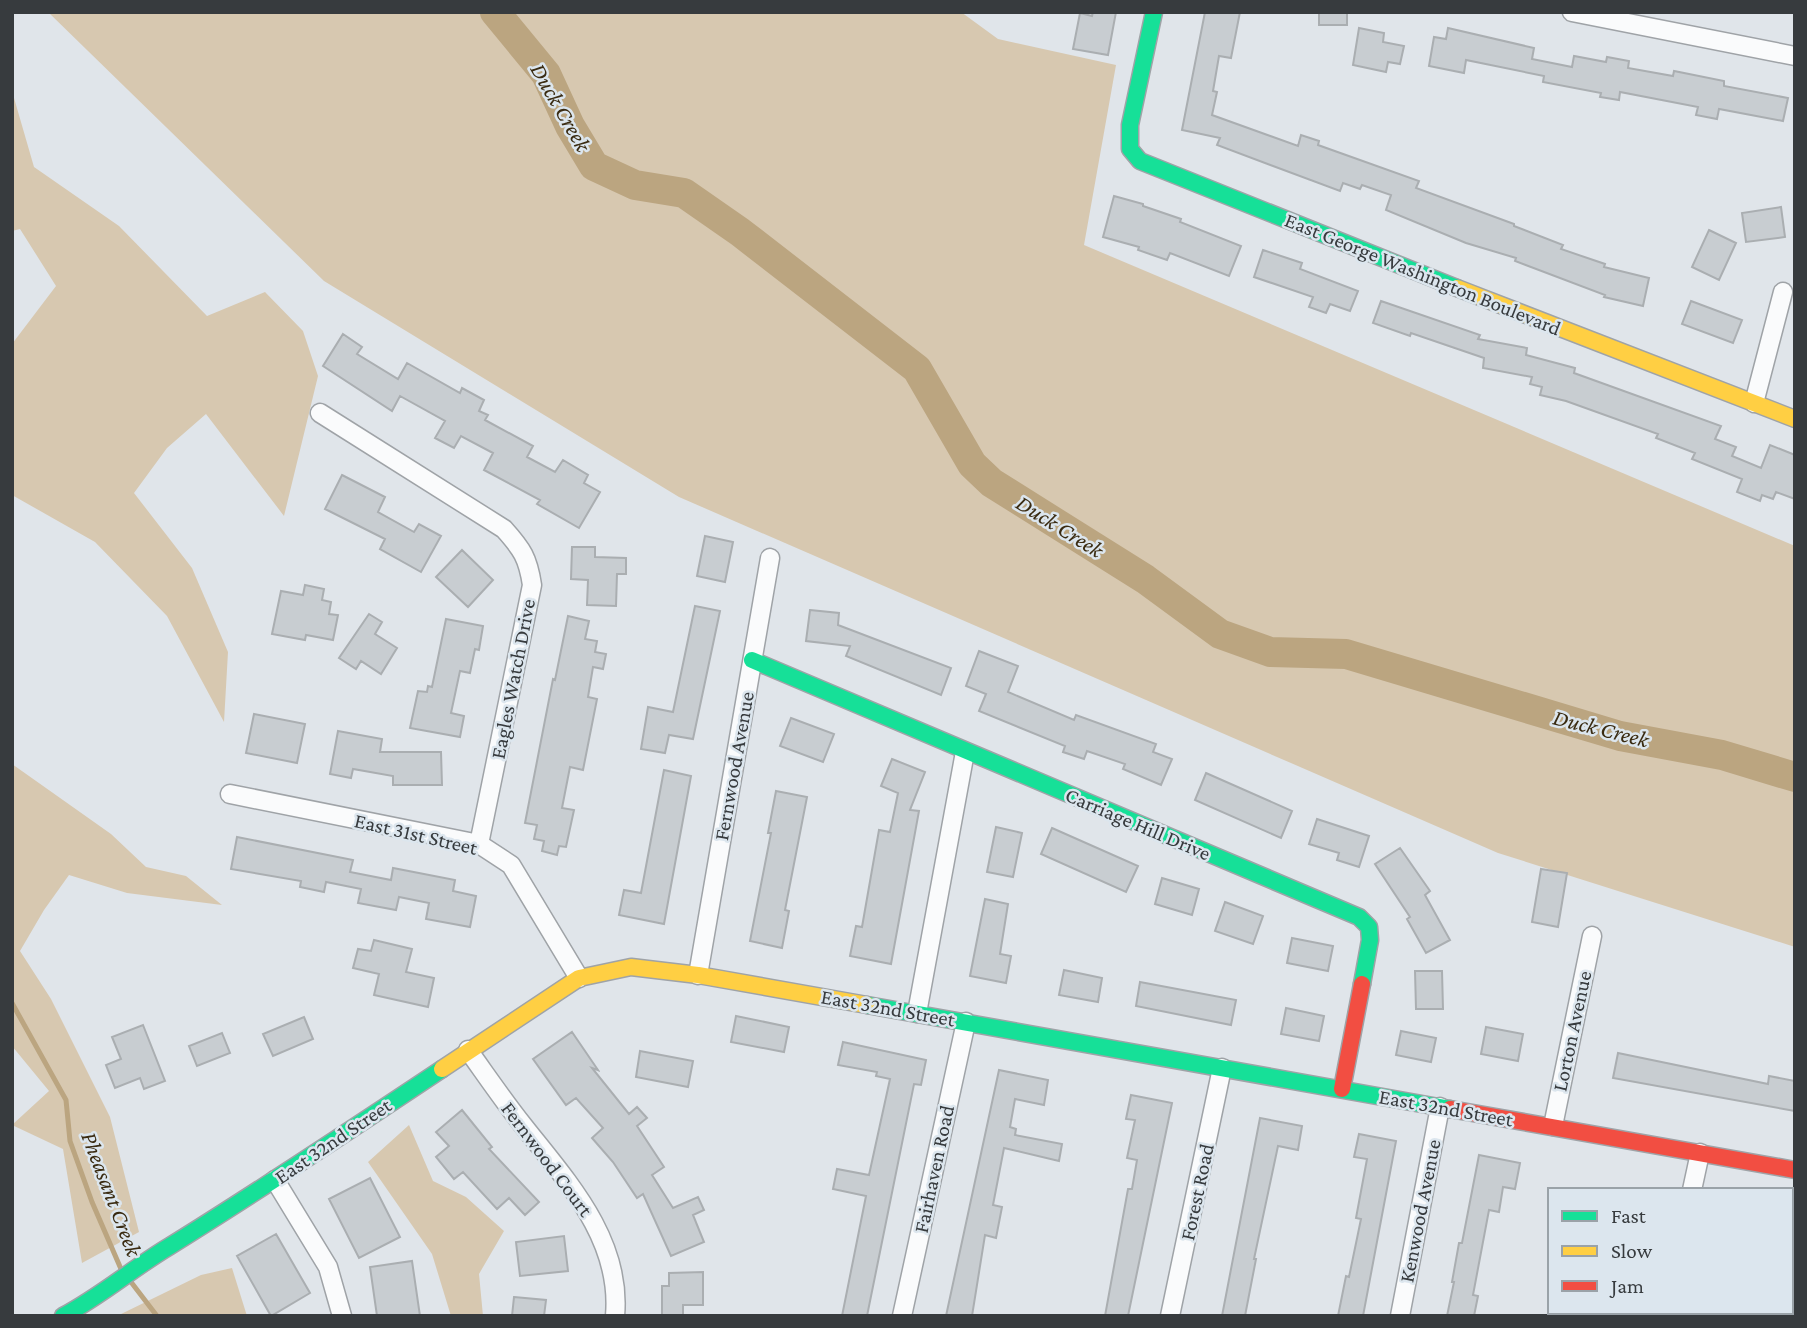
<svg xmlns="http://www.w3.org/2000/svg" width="1807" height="1328" font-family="'Crimson Pro',serif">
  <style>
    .green { fill: #d7c8b0 }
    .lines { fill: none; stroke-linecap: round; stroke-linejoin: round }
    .stream { stroke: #bba580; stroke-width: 5 }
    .river { stroke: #bba580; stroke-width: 30 }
    .building { fill: #c8cdd1; stroke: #aaaeb1; stroke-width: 2 }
    .street-casing { stroke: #9fa3a7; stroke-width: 21 }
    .fast-casing { stroke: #9fa3a7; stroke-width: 19 }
    .slow-casing { stroke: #9fa3a7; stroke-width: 19 }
    .jam-casing { stroke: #9fa3a7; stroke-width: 19 }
    .street { stroke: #fafbfc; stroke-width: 18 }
    .fast { stroke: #16e098; stroke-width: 16 }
    .slow { stroke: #ffcf43; stroke-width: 16 }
    .jam { stroke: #f24e42; stroke-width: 16 }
    .labels { text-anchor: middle; stroke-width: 5; stroke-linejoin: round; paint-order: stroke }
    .street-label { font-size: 21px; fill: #373b3e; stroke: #dce6ee }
    .water-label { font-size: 23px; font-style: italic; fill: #3a2b11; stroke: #dce6ee }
  </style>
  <rect width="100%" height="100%" fill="#e0e5ea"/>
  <path class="green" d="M48,12H961L998,39L1116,65L1084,245L1795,546V947L1498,853L679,497L324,281Z
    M12,91L34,167L119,226L207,316L265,292L303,331L318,376L284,516L206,414L167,448L134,493L192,568L228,652L224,722L167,616L95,542L12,495V344L56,286L20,229L12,231Z
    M12,764L111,834L146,867L186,876L222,905L127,893L69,875L44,910L20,951L51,999L110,1117L139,1232L82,1263L63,1149L12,1125L49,1091L12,1046Z
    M409,1125L433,1181L466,1197L504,1231L479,1274L483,1316H451L432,1254L368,1162Z
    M232,1268L247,1316H117L201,1275Z"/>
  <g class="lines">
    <path class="stream" d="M12,1003L66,1100L70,1141L92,1202L121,1269
      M131,1282L157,1316"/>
    <path class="river" d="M495,12L546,74L570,126L594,166L635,185L684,193L740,232L917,369L972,464L992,483L1145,579L1220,634L1270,652L1346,654L1620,736L1722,755L1795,777"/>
  </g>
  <path class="building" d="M1093,12H1116L1108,55L1073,49L1080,13L1092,16Z
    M1205,12H1240L1231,58L1219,56L1213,91L1217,92L1212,115L1298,146L1301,135L1319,141L1318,145L1419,181L1416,188L1514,224V226L1563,245L1561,249L1605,264L1604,267L1649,278L1643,306L1604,297L1605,295L1515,261L1516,258L1466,243L1386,210L1391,195L1362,185L1360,189L1343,183L1340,191L1217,145L1220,138L1182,130Z
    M1319,12H1347V25H1319Z
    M1359,28L1384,33L1383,42L1404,46L1400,64L1388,62L1386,72L1353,65Z
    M1448,28L1534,48L1532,59L1572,67L1574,56L1606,62L1607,57L1629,61L1628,68L1673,76L1674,71L1724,81V86L1788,98L1783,121L1719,109L1717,119L1696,115L1698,107L1620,92L1619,100L1600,97L1601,93L1543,82L1544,76L1466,60L1464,73L1429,66L1434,37L1446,39Z
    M1114,196L1143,204V206L1181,219L1180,222L1241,246L1229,276L1170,253L1167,260L1138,250L1139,247L1103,237Z
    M1781,207L1785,237L1746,242L1742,213Z
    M1709,230L1736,243L1719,280L1692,267Z
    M1263,250L1302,263L1300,269L1358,291L1350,311L1330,304L1326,313L1309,307L1313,297L1254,277Z
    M1381,301L1480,335L1478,339L1527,348L1526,355L1575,368L1574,373L1721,426L1715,439L1736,447L1732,456L1761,468L1770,445L1795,455V499L1776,492L1773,499L1762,495L1760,501L1737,492L1742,479L1692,459L1695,453L1656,438L1658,434L1566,401L1540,395L1542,387L1530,384L1532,377L1483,368L1484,358L1411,333L1410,336L1373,323Z
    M1691,301L1742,320L1733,343L1682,324Z
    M343,334L362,347L357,354L398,379L407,363L460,393L462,388L484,400L479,411L488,415L485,420L533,446L527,457L555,472L563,460L588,475L584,483L600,492L579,528L537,504L540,500L484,470L493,453L461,436L454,448L435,438L445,421L400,396L392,411L323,366Z
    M342,475L385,497L378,512L414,532L419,524L441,536L421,572L380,549L385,539L325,509Z
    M705,536L733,542L725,582L697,576Z
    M572,547H595V557L626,558V574H617L616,606L587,605L588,580L571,579Z
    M462,550L493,580L468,607L436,577Z
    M305,585L324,589L322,600L331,602L329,614L338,615L333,640L306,635L305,640L272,634L281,591L303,595Z
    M695,606L720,611L693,739L669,735L665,753L641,749L648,707L673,712Z
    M810,610L839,613L838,625L951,668L941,695L846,656L850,646L806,641Z
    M369,614L382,622L375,634L397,648L381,674L361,661L356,669L339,658Z
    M568,616L589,621L585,639L597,641L595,652L606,654L603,669L593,667L588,697L597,699L583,770L570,767L562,808L574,810L566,847L559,846L557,855L542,851L544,841L534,839L537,825L525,823L553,679L555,680Z
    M446,619L483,626L479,650L475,649L470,673L460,671L451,713L464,716L460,737L410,728L418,691L427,692L428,686L432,687Z
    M979,651L1018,666L1008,692L1074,720L1076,715L1156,744L1153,752L1172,759L1161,785L1123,769L1125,764L1087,751L1084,759L1063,752L1065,746L979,711L986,694L966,686Z
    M254,714L305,724L297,763L246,753Z
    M791,718L834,734L823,762L780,746Z
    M338,731L382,739L380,752H441L442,785H393V776L353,769L351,778L330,774Z
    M892,759L925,772L910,810L919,811L891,964L850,956L856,926L862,927L879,830L890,832L898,793L881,786Z
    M664,770L691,776L664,924L619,915L624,890L641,893Z
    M1206,773L1292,811L1281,838L1195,800Z
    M776,791L807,797L785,910L789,911L782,948L750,941L771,833H768Z
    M1317,819L1369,836L1359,867L1337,860L1339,853L1309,844Z
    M996,827L1022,833L1013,877L987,872Z
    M1052,828L1138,866L1126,892L1041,854Z
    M237,837L353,860L350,872L391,880L393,868L455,880L453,891L476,896L470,927L426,919L429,903L399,897L396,910L358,903L361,889L326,882L324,892L300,887L301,881L231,869Z
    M1400,848L1430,891L1425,895L1450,940L1426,953L1407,919L1410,917L1375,864Z
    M1541,869L1567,873L1558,927L1532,922Z
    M1162,878L1199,889L1192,915L1155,904Z
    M985,899L1008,904L1000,954L1011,956L1006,983L970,976Z
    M1225,902L1263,916L1253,944L1215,931Z
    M1292,938L1333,946L1328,971L1287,963Z
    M374,940L412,949L406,972L434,978L428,1007L374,995L379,974L353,968L358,949L371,951Z
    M1064,970L1102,978L1098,1002L1059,995Z
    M1415,971H1442L1443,1009H1416Z
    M1140,982L1236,1000L1231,1025L1136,1006Z
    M1286,1008L1324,1016L1319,1041L1281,1034Z
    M736,1016L789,1027L784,1052L731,1042Z
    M304,1017L313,1039L273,1056L263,1034Z
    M143,1025L165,1081L144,1089L140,1078L115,1088L106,1065L121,1059L112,1037Z
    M1486,1027L1523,1034L1518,1061L1481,1054Z
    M1401,1031L1436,1038L1431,1062L1396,1055Z
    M572,1032L598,1070L592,1068L629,1114L637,1107L647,1118L637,1126L664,1167L652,1175L673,1208L698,1197L704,1210L693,1215L704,1242L671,1256L643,1194L637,1198L613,1162L592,1138L603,1128L576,1098L566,1105L533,1059Z
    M222,1033L230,1053L197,1066L189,1046Z
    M843,1042L926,1060L921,1085L914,1084L867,1316H842L866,1196L833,1189L837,1169L869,1175L890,1079L876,1076L877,1072L838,1065Z
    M640,1051L693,1061L688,1087L636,1077Z
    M1618,1053L1768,1084L1769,1076L1795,1081V1111L1613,1078Z
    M999,1070L1048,1080L1044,1105L1015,1099L1010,1127L1016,1129L1015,1135L1062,1144L1059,1161L1004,1148L993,1205L1002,1207L996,1238L985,1235L972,1316H946Z
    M1131,1095L1172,1103L1128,1316H1105L1128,1189H1132L1137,1160L1127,1158L1135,1120L1126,1119Z
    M462,1110L492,1147L489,1149L539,1202L525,1215L509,1198L497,1209L463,1172L454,1179L436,1157L449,1146L436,1132Z
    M1260,1118L1302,1126L1298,1150L1278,1146L1254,1259H1256L1245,1316H1222Z
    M1359,1134L1396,1141L1363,1316H1338L1346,1276L1349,1277L1361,1219L1356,1218L1367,1159L1354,1157Z
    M1479,1155L1520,1163L1515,1189L1503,1187L1499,1212L1489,1210L1473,1295L1478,1296L1474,1316H1447L1454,1282H1452L1459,1243H1462Z
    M370,1178L400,1237L359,1258L329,1199Z
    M276,1234L310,1293L271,1316L237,1256Z
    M564,1236L568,1271L520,1276L516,1242Z
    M412,1261L420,1316H377L370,1267Z
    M703,1272V1305H683V1315L662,1316V1286H669V1273Z
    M514,1297L546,1300L544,1316H512Z"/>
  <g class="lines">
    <g class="street-casing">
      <path id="street" d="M1572,12L1795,56
        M1754,403L1783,292
        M320,413L504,529C522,549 528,558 532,585L479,844
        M230,794L479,844L511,865L579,978
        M698,975L770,558
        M917,1013L965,752
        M468,1050C486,1075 503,1100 522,1124C566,1180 622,1239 615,1316
        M1553,1126L1592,936
        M275,1180L328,1267L342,1316
        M1692,1190L1700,1153
        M902,1316L966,1022
        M1170,1316L1222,1068
        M1400,1316L1440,1107
        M1665,1316L1666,1312"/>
    </g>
    <g class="fast-casing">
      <path id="fast" d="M1154,12L1130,125V149L1140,161L1457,288
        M752,660L1359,917L1369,927L1370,940L1362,984
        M867,1005L1450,1109
        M63,1316C101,1296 133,1268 170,1246C262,1189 352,1129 442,1069"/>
    </g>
    <g class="slow-casing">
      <path id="slow" d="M1457,288L1795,419
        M442,1069L579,978L631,967L698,975L867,1005"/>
    </g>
    <g class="jam-casing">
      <path id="jam" d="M1342,1089L1362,984
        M1450,1109L1795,1170"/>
    </g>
    <use href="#street" class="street"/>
    <use href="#fast" class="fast"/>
    <use href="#slow" class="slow"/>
    <use href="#jam" class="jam"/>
  </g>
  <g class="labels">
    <g class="street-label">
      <text transform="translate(1423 274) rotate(22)" y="7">East George Washington Boulevard</text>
      <text transform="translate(513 679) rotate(-79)" y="7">Eagles Watch Drive</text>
      <text transform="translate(734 766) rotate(-80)" y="7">Fernwood Avenue</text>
      <text transform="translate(1138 824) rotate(23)" y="7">Carriage Hill Drive</text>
      <text transform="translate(416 834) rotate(13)" y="7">East 31st Street</text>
      <text transform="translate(888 1008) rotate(10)" y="7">East 32nd Street</text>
      <text transform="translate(1572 1031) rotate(-78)" y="7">Lorton Avenue</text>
      <text transform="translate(1446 1108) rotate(10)" y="7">East 32nd Street</text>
      <text transform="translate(333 1141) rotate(-34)" y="7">East 32nd Street</text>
      <text transform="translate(547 1159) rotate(53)" y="7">Fernwood Court</text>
      <text transform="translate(934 1169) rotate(-78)" y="7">Fairhaven Road</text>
      <text transform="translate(1197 1192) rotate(-78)" y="7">Forest Road</text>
      <text transform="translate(1420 1211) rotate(-79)" y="7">Kenwood Avenue</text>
    </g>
    <g class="water-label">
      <text transform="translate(561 107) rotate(60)" y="8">Duck Creek</text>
      <text transform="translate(1060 526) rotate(32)" y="8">Duck Creek</text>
      <text transform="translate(1601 728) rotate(14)" y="8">Duck Creek</text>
      <text transform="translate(112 1194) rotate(69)" y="8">Pheasant Creek</text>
    </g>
  </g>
  <rect width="1807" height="1328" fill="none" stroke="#373b3e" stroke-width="28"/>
  <rect x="1548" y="1188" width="245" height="126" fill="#dce6ee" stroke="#9aa2a8" stroke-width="2"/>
  <rect x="1562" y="1211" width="35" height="10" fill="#16e098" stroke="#9aa2a8" stroke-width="2"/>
  <text x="1611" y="1223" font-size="21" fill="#373b3e">Fast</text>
  <rect x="1562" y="1246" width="35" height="10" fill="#ffcf43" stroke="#9aa2a8" stroke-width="2"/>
  <text x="1611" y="1258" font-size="21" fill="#373b3e">Slow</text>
  <rect x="1562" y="1281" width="35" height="10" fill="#f24e42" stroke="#9aa2a8" stroke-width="2"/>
  <text x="1611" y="1293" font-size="21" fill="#373b3e">Jam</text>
</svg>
